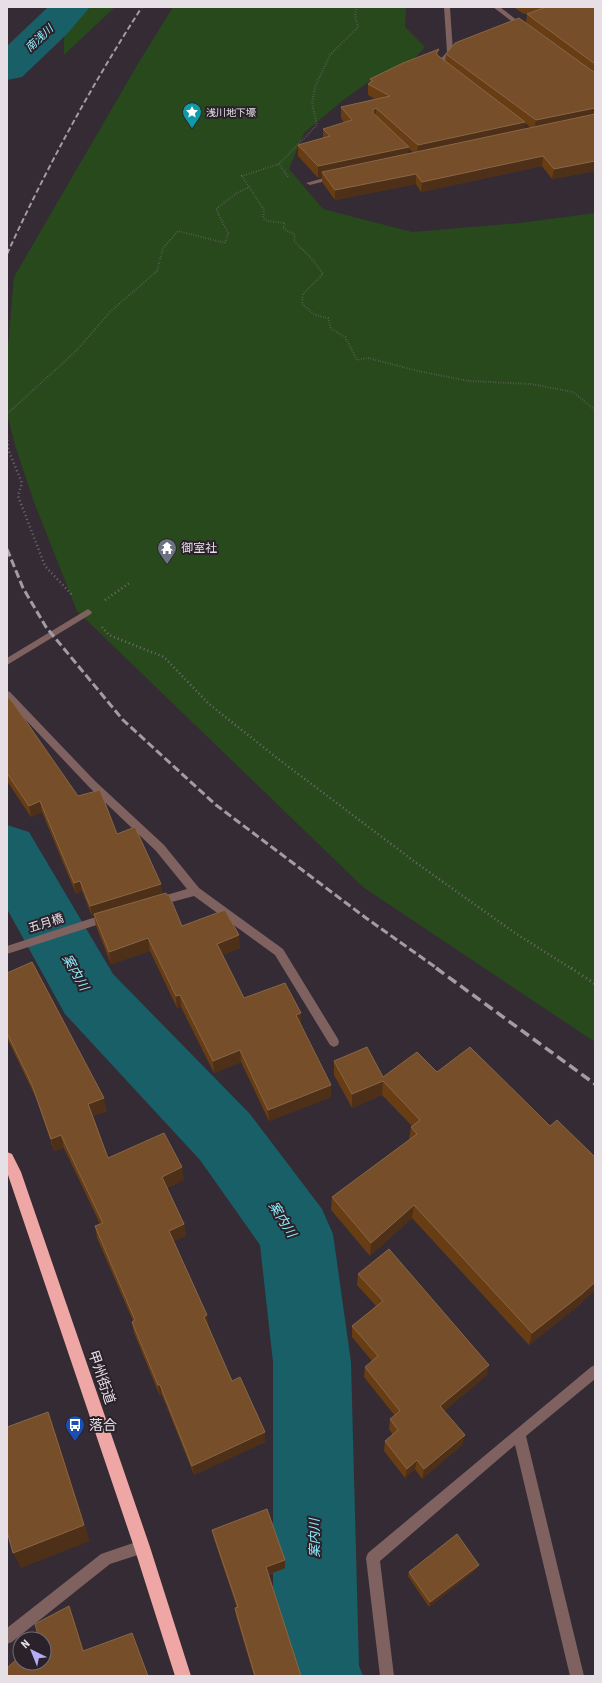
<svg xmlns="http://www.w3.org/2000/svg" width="602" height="1683" font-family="'Roboto Condensed','Noto Sans JP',sans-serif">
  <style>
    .green { fill: #28491c }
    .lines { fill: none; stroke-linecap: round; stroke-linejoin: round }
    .river { fill: #195f68; fill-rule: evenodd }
    .path-far2 { stroke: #726a72; stroke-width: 2; stroke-dasharray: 0.5 2; stroke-linecap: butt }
    .path-far1 { stroke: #726a72; stroke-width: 2.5; stroke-dasharray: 1 3; stroke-linecap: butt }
    .path { stroke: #726a72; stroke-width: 3; stroke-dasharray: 1 3.5; stroke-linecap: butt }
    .minor { fill: #7f6260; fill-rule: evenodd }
    .highway { fill: #efa7a5; fill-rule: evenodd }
    .rail-far2 { stroke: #a39ca3; stroke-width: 2; stroke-dasharray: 5.5 3; stroke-linecap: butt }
    .rail-far1 { stroke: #a39ca3; stroke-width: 3; stroke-dasharray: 8 3.5; stroke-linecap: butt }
    .rail { stroke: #a39ca3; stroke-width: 3.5; stroke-dasharray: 10 5; stroke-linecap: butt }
    .wall { fill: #683d13; fill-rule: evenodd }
    .shaded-wall { fill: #4e2f17 }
    .building { fill: #764f2a; stroke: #886647 }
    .labels { text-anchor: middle; stroke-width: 4; stroke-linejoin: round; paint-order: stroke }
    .far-poi-label { font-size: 10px; fill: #e6e0e6; stroke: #2a212a; text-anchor: start }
    .far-water-label { font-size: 11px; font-style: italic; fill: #8feffd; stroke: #2a212a }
    .poi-label { font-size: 12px; fill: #e6e0e6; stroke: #2a212a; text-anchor: start }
    .street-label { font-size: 12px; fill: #e6e0e6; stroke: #2a212a }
    .water-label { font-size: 13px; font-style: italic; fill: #8feffd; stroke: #2a212a }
    .near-street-label { font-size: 14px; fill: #e6e0e6; stroke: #2a212a }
    .near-poi-label { font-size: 14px; fill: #e6e0e6; stroke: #2a212a; text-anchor: start }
  </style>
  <rect width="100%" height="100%" fill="#342b34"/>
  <path class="green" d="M88,7H115L64,55V37Z
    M173,7H406L405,27L425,47L413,60L377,76L342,101L304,133L289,169L323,209L412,232L520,223L595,213V1042L363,887L77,611L34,502L15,445L7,414V356L14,277L139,62Z"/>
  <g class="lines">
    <path class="river" d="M48,7H90L67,34L22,77L7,80V46Z
      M7,825L29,832L113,974L250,1114L322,1209L333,1234L351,1362L359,1666L363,1676H276L273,1669V1362L260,1245L200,1160L65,1014L7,909Z"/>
    <path class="path-far2" d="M357,7L355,15L358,27L330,55L315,87L312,103L317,125L279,164L242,176L264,210L263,218L267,221L285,223L283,228L295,235L294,241L313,260L323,274L303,294L302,304L315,315L328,318L331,329L345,337L357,360L368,358L418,371L469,381L531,384L573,392L595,410
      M279,164L289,178
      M7,414L76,351L110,312L157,271L163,248L178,231L225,243L228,233L216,209L237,193L249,187"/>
    <path class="path-far1" d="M7,436L8,449L22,483L18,496L45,566L73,596
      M105,600L131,582
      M102,627L109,635L164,657L209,704L277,758L415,862L515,933L572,969"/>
    <path class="path" d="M571,968L595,984"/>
    <path class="minor" d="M444,7H450L453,52L443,64L448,69L445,71L436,64L447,52Z
      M493,7H500L527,28L522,29Z
      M335,175L337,176V178L310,185L306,183Z
      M88,609L92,612L91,614L7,665V658Z
      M7,691L10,692L95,781L164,845L199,888L283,949L338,1039L339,1042L338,1045L334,1047L330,1045L275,955L194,896L157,906L153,905L152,902L153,899L187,889L156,851L89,787L7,700Z
      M108,913L112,914L113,917L112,920L7,954V946Z
      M595,1365V1379L526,1436L584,1676H570L515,1445L380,1561L394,1676H380L366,1558L368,1553L591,1367Z
      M142,1540L147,1542L149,1547L147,1552L110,1564L12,1642L7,1644V1628L101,1554Z"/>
    <path class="highway" d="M7,1152L12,1154L21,1172L150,1547L191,1676H175L134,1547L7,1172Z"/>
    <path class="rail-far2" d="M7,254C46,169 91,86 142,7"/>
    <path class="rail-far1" d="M7,549L23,588L46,627L123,720L216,805L366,918L438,969"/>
    <path class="rail" d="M436,968L595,1084"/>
  </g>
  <path class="wall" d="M513,7H595V171L552,179L542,166L421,192L416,184L335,200L322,182V177L318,178L298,156V145L323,138V129L344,123L341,118V107L375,99L368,95V84L369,83L370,79L439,49L438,56L445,61L446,54L526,23L527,14H524ZM525,123L531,128L524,129ZM408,148L414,153L408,154Z
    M7,696L78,796L163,894L182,926L240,948L222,955L244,998L301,1026L331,1097L269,1121L241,1062L214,1073L181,1007L177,1008L150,951L111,964L96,926L94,916H92L82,891L76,894L42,812L31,817L7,781Z
    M7,973L107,1111L93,1116L108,1158L184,1180L167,1188L184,1224L186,1236L173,1241L208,1327L232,1381L265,1432V1442L194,1475L162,1395L160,1396L134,1333L132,1322L133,1321L97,1238L95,1226L100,1224L64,1148L54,1151L36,1098L7,1038Z
    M334,1061L383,1077L437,1072L550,1126L595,1157V1290L579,1305L529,1345L412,1218L370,1256L331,1210L332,1197L409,1140L411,1127L412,1126L382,1095L352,1108L334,1075Z
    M358,1274L487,1375L444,1411L465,1435L462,1445L422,1479L415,1469L405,1478L384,1451L385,1441L393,1435L389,1429L390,1419L395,1416L364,1377L365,1367L372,1361L352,1337V1326L376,1306L357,1285Z
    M212,1530L285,1568L269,1575L301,1676H254L236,1616L235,1608H237L214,1539Z
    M477,1569L429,1607L408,1576L409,1572Z"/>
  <path class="shaded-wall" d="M439,49L438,60L436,54Z
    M376,108L375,119L372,121L373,110Z
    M595,108V115L534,130L536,120Z
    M525,122L524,133L417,156L418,145Z
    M409,147L408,158L322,172V177L318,178V166Z
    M543,156L542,166L421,192L422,182Z
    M595,161V171L552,179L554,169Z
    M416,174V184L335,200V190Z
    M40,801L42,812L31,817L29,806Z
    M80,881L82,891L76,894L74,883Z
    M161,884L163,895L94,914V916H92L90,906Z
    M239,935L240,948L218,957L217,944Z
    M148,938L150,951L111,964L109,952Z
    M180,995L181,1007L177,1008L176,996Z
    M301,1013V1026L296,1015Z
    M240,1050L241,1062L214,1073L213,1061Z
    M383,1081L382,1095L352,1108V1094Z
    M331,1085V1097L269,1121L268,1110Z
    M104,1098L107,1111L91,1117L88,1104Z
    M61,1135L64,1148L54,1151L51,1139Z
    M182,1167L184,1180L164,1189L162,1177Z
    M414,1205L412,1218L370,1256L371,1243Z
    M184,1224L186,1236L170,1243L169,1231Z
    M595,1282V1290L579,1305L529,1345L532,1333Z
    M207,1315L209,1326L205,1328L204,1317Z
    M489,1365L487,1375L438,1416L440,1406Z
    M158,1385H160L162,1395L160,1396Z
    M48,1412L55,1431L90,1541L21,1568L13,1553Z
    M265,1432V1442L194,1475L192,1466Z
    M465,1435L462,1445L422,1479L424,1469Z
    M417,1460L415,1469L405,1478L407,1469Z
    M285,1560V1568L267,1575L266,1567Z
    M479,1565L477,1569L429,1607L430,1602Z
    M69,1606L72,1613L87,1659L83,1651Z"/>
  <path class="building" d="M546,7H595V64L527,14Z
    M519,18L595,73V108L536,120L446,54L455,43Z
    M439,49L436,54L525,122L418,145L376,108L373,110V113L409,147L318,166L298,145L330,136L323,129L352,120L341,107L390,96L368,84L373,81L370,79L403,63Z
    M595,114V161L554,169L543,156L422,182L416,174L335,190L322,172Z
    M7,696L14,704L78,796L100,790L117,834L135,827L161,884L90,906L80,881L74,883L40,801L29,806L7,773Z
    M166,893L167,895H169L182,926L225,910L239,935L217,944L244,998L285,983L301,1013L296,1015L331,1085L268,1110L240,1050L213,1061L180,995L176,996L148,938L109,952L94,914Z
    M32,962L104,1098L88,1104L108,1158L164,1133L182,1167L162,1177L184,1224L169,1231L207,1315L204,1317L232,1381L240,1377L265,1432L192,1466L160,1385H158L132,1322L135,1320L95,1226L103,1223L61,1135L51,1139L32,1085L7,1033V973Z
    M367,1047L383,1077L417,1052L437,1072L470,1047L550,1126L557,1120L595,1157V1282L583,1293L532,1333L414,1205L371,1243L332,1197L417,1134L411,1127L420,1120L383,1081L352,1094L334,1061Z
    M389,1249L489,1365L440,1406L465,1435L424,1469L417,1460L407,1469L385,1441L398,1430L390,1419L400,1411L365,1367L378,1356L352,1326L383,1301L358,1274Z
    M48,1412L84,1525L13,1553L7,1531V1427Z
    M267,1509L285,1560L266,1567L301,1676H255L235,1608L238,1607L212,1530Z
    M457,1534L479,1565L430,1602L409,1572Z
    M69,1606L83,1651L132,1633L148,1676H7V1668L20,1656V1663H44V1639H39L35,1624Z"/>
  <defs>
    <g id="sight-pin" transform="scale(1)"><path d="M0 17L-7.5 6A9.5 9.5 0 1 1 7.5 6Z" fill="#0f9aa8" stroke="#2a212a"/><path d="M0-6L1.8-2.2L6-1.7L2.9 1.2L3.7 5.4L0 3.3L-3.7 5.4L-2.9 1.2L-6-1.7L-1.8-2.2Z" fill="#fff"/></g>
    <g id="temple-pin" transform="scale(1)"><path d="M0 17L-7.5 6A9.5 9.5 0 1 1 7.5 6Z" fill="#6b7280" stroke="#2a212a"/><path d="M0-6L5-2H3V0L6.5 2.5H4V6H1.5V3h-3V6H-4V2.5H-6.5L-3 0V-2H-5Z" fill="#fff"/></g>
    <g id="bus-pin" transform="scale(1)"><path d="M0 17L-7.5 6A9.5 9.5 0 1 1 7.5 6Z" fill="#1a4fb4" stroke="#2a212a"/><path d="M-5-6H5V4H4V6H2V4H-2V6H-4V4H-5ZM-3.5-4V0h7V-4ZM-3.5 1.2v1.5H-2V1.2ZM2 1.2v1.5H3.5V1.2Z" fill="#fff"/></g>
  </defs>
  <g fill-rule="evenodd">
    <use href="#sight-pin" x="192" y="112"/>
    <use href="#temple-pin" x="167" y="548"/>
    <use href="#bus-pin" x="75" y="1425"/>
  </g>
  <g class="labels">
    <g class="far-poi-label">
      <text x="206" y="116">浅川地下壕</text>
    </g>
    <g class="far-water-label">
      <text transform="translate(39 38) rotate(-43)" y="4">南浅川</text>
    </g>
    <g class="poi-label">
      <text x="181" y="552">御室社</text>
    </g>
    <g class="street-label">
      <text transform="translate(46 923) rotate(-18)" y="4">五月橋</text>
    </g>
    <g class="water-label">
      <text transform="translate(76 972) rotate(60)" y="5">案内川</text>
      <text transform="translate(283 1219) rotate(58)" y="5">案内川</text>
      <text transform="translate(314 1538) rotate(-91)" y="5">案内川</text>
    </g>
    <g class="near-street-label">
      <text transform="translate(102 1377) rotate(71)" y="5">甲州街道</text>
    </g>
    <g class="near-poi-label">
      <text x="89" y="1430">落合</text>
    </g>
  </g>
  <rect width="602" height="1683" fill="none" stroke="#e6e0e6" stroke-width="16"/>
  <g transform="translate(32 1651) rotate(317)"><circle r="19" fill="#2a212a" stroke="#756d75"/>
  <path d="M0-3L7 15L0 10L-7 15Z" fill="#b2adf9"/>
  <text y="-6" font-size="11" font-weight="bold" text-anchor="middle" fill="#e6e0e6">N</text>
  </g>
</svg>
